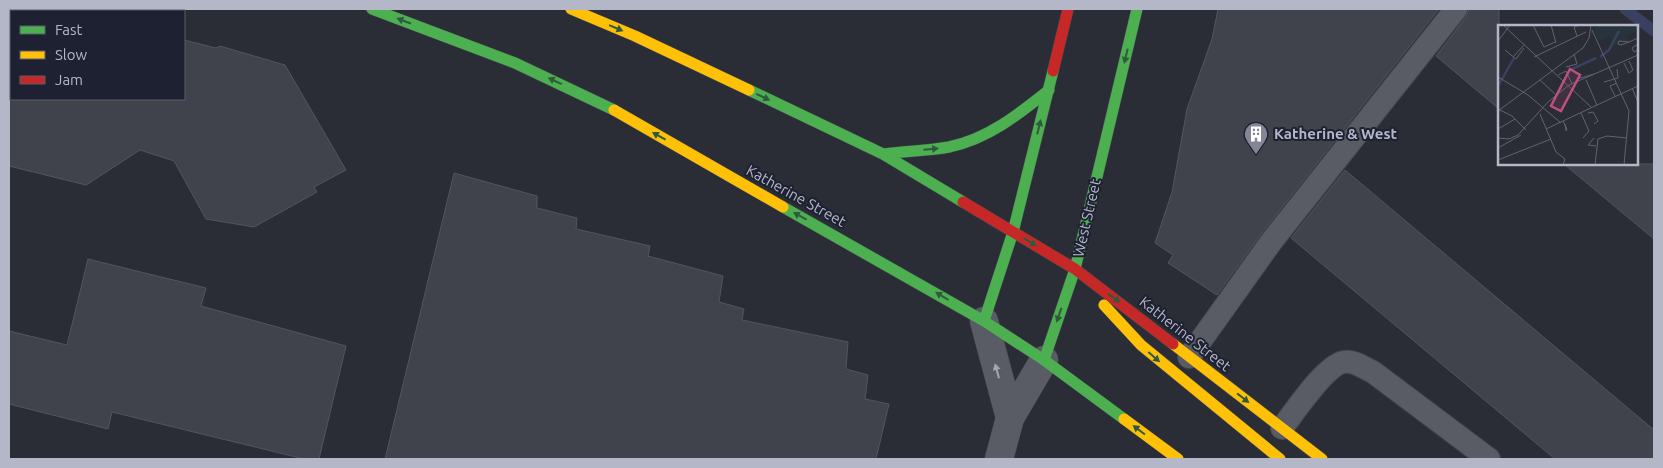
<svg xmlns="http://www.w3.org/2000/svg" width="1663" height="468" font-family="Ubuntu,sans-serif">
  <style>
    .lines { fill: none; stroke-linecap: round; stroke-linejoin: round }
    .stream { stroke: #394060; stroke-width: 11 }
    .building { fill: #41434c; stroke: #52545e }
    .lane-casing { stroke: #464850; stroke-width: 24 }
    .street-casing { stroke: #464850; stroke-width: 29 }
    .fast-casing { stroke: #464850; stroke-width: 12 }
    .slow-casing { stroke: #464850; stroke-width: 12 }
    .jam-casing { stroke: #464850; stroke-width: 12 }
    .lane { stroke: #595c65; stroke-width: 22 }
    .street { stroke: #595c65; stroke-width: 28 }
    .fast { stroke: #4caf50; stroke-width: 11 }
    .slow { stroke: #ffc107; stroke-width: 11 }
    .jam { stroke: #c62828; stroke-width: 11 }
    .oneway { fill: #305a3d }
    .oneway2 { fill: #a2a5b4 }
    .labels { text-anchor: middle; stroke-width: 4; stroke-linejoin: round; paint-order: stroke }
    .poi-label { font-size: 15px; font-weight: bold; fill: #b4b7c8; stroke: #1d2131; text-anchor: start }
    .street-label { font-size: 15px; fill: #b4b7c8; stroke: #1d2131 }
    .inset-river { fill: none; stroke: #394060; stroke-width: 2.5 }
    .inset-road { fill: none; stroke: #616470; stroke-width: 1 }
    .view { fill: #bd5081; fill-opacity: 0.15; stroke: #bd5081; stroke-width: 2.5 }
    .inset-edge { fill: none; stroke: #b4b7c8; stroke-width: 2.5 }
  </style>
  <rect width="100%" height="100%" fill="#2a2c36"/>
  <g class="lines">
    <path class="stream" d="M1625,9L1654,31"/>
  </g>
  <path class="building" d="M1218,9H1439L1261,234L1217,295L1168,263L1173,255L1155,243L1172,192L1187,109L1212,39Z
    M1469,9H1499V109L1436,56L1466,17Z
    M184,40L216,48L220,46L285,65L346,170L314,187L317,192L254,227L206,219L174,161L140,150L86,185L9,166V99H184Z
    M1564,164H1654V239Z
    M1345,170L1654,430V459H1555L1291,238Z
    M454,173L537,196V208L577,218L576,229L650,246L648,256L723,276L719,302L744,309L742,320L848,342L846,369L868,375L865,399L889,404L876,459H385Z
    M88,259L206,288L201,306L346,346L319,459H304L112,412L108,429L9,404V331L67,345Z"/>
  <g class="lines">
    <g class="lane-casing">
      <path id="lane" d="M1189,357L1271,242L1456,9
        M1282,428C1294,413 1325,365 1344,362C1354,360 1364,368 1373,372L1489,459"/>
    </g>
    <g class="street-casing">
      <path id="street" d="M984,321L1010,418
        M999,459L1010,418L1044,360"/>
    </g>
    <g class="fast-casing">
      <path id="fast" d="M372,9L515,63L614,110
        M749,90L883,154L963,202
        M883,154C905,151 927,151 949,147C988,139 1019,114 1049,90
        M783,207L984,321L1044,360L1124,419
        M984,321L1013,232L1053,71
        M1044,360L1075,269L1137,9"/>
    </g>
    <g class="slow-casing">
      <path id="slow" d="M571,9L635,36L749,90
        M614,110L783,207
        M1104,305L1141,345L1280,459
        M1173,344L1322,459
        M1124,419L1178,459"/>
    </g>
    <g class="jam-casing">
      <path id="jam" d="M1053,71L1068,9
        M963,202L1075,269L1173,344"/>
    </g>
    <use href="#lane" class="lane"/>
    <use href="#street" class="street"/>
    <use href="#fast" class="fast"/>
    <use href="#slow" class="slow"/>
    <use href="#jam" class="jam"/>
  </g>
  <defs><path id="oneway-solid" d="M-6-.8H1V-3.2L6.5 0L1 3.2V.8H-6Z" transform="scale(1.25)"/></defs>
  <g class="oneway">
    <use href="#oneway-solid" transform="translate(404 21) rotate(-159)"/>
    <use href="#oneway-solid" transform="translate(616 28) rotate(23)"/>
    <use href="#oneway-solid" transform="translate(1126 56) rotate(103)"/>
    <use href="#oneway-solid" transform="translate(555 81) rotate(-155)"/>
    <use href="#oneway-solid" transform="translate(763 97) rotate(25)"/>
    <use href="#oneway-solid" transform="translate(1039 127) rotate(-76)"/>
    <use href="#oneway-solid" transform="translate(659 136) rotate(-151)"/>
    <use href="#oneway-solid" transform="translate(931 149) rotate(-5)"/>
    <use href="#oneway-solid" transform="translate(800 216) rotate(-151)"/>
    <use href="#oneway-solid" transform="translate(1030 242) rotate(31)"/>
    <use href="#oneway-solid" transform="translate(942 296) rotate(-149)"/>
    <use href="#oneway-solid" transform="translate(1114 298) rotate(36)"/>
    <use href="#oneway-solid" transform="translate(1059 315) rotate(109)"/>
    <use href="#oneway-solid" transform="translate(1154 357) rotate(41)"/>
    <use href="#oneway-solid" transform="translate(1243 398) rotate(38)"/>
    <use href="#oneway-solid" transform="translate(1139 430) rotate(-143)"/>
  </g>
  <use class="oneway2" href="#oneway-solid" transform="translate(997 371) rotate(-105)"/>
  <defs>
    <g id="building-pin" transform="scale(1.25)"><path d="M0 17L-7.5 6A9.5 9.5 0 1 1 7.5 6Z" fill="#848695" stroke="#1d2131"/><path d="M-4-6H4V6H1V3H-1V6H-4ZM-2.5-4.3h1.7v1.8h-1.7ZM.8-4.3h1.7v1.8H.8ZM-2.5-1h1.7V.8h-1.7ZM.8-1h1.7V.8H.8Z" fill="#fff"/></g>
  </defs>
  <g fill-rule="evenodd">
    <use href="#building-pin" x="1256" y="134"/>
  </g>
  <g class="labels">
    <g class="poi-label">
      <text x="1274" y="139">Katherine &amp; West</text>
    </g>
    <g class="street-label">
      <text transform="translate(796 196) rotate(29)" y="5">Katherine Street</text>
      <text transform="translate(1087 218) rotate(-77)" y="5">West Street</text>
      <text transform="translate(1185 334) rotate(38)" y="5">Katherine Street</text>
    </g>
  </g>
  <g transform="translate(1498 25)">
    <rect width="140" height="140" fill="#2a2c36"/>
    <path d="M100,0H140V5L128,11L130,15L114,22L113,10L101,16L96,5Z" fill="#27343c"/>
    <path class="inset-river" d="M102,32L111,25L121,6M72,45L98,33M0,61L16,33"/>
    <path class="inset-road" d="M5,0L93,82M35,0L46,22L57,17M53,0L58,18M94,5L131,86L126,140M79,11L76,2L82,0M0,16L12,0M131,17L121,16L120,19L123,20L131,17L140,13M140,19L134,23L136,27L140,25M7,25L18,34L26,23M15,32L26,20M36,32L88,7M126,38L131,48L135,45L131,36M68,42L79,39L76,29M60,50L68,46L74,59M0,52L30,70L63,98M79,54L96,49M42,55L58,70M88,55L99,80M106,57L120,53L119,44M134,63L140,77M117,71L112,61L119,58M99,80L140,61M0,84L14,91L28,105M0,86L85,23L91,13L93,0M83,88L91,106L85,113M90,88L95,87L100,96L96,99M42,89L58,127L67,134L65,140M65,96L69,104L68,106L67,99M0,104L17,94M48,104L99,80M0,113L11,114L20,110L50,77L71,60L140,30M96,113L90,120L98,121M0,123L23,110M0,135L53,114M97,140L100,114L109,111L129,113"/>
    <path class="view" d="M72,44L82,50L63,86L53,81Z"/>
    <rect width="140" height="140" class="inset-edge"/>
  </g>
  <rect width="1663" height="468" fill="none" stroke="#b4b7c8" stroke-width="20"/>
  <rect x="10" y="10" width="175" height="90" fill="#1d2131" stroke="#595d6d"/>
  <rect x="20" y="26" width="25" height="8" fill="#4caf50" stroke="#595d6d"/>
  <text x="55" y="35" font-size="15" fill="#b4b7c8">Fast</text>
  <rect x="20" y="51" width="25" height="8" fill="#ffc107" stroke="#595d6d"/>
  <text x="55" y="60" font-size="15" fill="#b4b7c8">Slow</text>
  <rect x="20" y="76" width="25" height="8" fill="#c62828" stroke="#595d6d"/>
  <text x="55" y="85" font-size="15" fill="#b4b7c8">Jam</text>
</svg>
